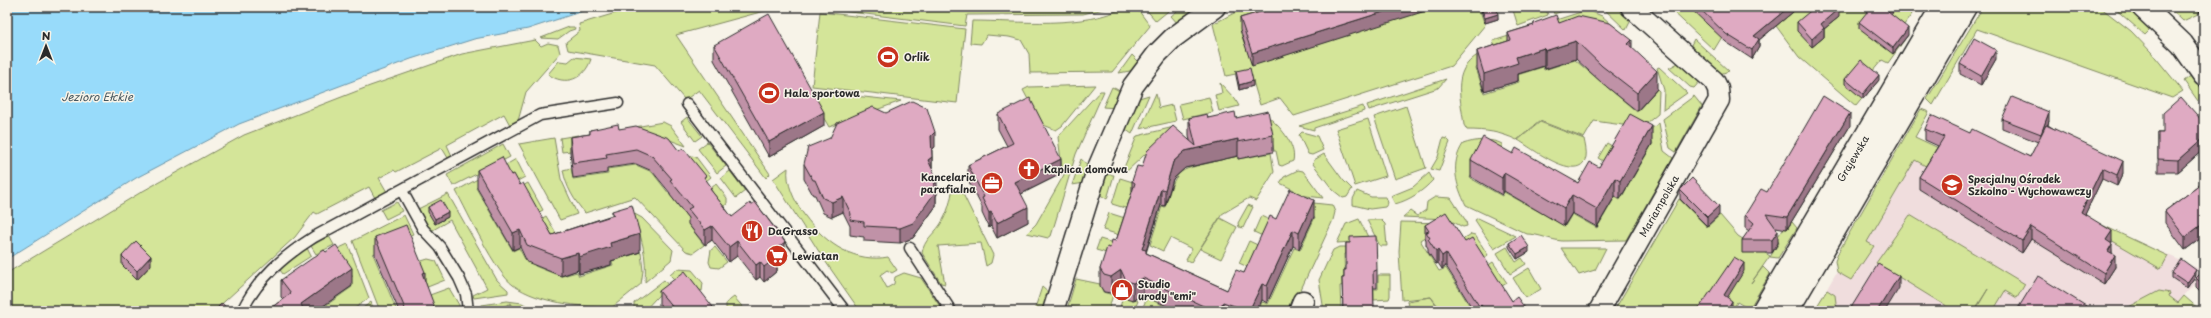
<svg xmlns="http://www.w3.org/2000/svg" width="2211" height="318" font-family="'Playpen Sans',sans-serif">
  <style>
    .built { fill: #f0dddd }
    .green { fill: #d4e599; stroke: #808862 }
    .water { fill: #98dbfa; stroke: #6c95a7 }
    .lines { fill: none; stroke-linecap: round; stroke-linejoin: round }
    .lane-casing { stroke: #2b2b2b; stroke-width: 13 }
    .street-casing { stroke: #2b2b2b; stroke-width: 23 }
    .secondary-casing { stroke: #2b2b2b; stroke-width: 25 }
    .lane { stroke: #f7f3e8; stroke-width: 10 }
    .street { stroke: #f7f3e8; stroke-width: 20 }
    .secondary { stroke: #f7f3e8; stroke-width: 22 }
    .wall { fill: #c092a7; stroke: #2b2b2b }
    .shaded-wall { fill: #9c7788; stroke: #2b2b2b }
    .building { fill: #dfaac2; stroke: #2b2b2b }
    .labels { text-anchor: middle; stroke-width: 3; stroke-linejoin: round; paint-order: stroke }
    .poi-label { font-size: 10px; font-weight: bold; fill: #2b2b2b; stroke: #f7f3e8; text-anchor: start }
    .street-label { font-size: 10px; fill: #2b2b2b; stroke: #f7f3e8 }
    .water-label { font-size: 11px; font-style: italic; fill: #46575f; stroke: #f7f3e8 }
  </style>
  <rect width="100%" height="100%" fill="#f7f3e8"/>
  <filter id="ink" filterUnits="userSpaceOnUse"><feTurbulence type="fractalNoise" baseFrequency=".025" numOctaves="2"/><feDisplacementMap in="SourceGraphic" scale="8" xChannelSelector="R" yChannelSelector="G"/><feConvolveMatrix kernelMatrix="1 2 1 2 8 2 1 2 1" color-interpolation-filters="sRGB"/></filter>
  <g filter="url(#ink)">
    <path class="built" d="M1915,137L2118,233L2204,271V274L2170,311H1814Z"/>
    <path class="green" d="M636,7H779L676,35L770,174L766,178L699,90L685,100L655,65L568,50L566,42L580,31L579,24Z
      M808,7H1009L1084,9L1112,7L1083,14L967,15L965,26Z
      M1125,7H1136L1150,26L1112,72L1030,73L1029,54L1021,40L1009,37L987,35L981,44L970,43L972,21C1018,21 1085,29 1125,7Z
      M1144,7H1173L1156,21Z
      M1182,7H1201L1178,24L1171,16Z
      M1252,7H1481L1479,8L1485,25L1451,66L1294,116L1280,98L1260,105L1250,71L1226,76L1213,24L1236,12Z
      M1521,7H1545L1548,15L1518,26L1513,10Z
      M1552,7H1575L1554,14Z
      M1602,7H1620L1632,18L1626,30Z
      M1668,7H1740L1714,50Z
      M1762,7H1917L1901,29L1908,35L1888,63L1882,60L1871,73L1878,79L1856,106L1799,57Z
      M1983,7H2100L2131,31L2151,52L2183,91L2172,98L1977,29L1933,105L1927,99Z
      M2113,7H2128L2152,28L2145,35Z
      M2168,7H2195L2200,13L2183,21Z
      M1587,10L1602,16L1618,30L1612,41L1553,21Z
      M820,12L965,29L957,103L812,86Z
      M569,27H574L575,29L569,31L558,39L541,38Z
      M1515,34L1499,61L1493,41Z
      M1694,39L1729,71L1720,74L1689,49Z
      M535,40L541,46L548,43L558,45L560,53L526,92L518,121L510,125L504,114L447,145L452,156L448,158L442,148L396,172L394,170L379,178L387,192L375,198L369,187L317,214L314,212L295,237L214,311H7V273L143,191L244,135L370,86L462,54Z
      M1485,51L1489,64L1476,68L1484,93L1519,82L1517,75L1543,67L1544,70L1575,60L1637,112L1657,89L1659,91L1658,114L1647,123L1636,118L1630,126L1594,121L1584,138L1540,121L1517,140C1500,132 1486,130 1467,130L1464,125C1460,94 1450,67 1485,51Z
      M1132,55L1140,63L1135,70L1119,73Z
      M574,57L591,59C585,79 565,87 548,74L559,61L568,62Z
      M1680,62L1701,80L1694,88L1690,87L1669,68Z
      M1659,67L1687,93L1663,110L1664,90L1657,68Z
      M2192,75L2204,93V97L2198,101L2184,81Z
      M1446,79L1438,88L1369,110L1367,105Z
      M1220,83L1235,99L1239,106L1219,111L1215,95L1222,93Z
      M1095,85L1062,126L1056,130L1041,124L1023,90L1029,87Z
      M1112,87L1118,90L1121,95L1116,108L1103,107Z
      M808,91L901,101L829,127Z
      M1100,91H1104L1076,154L1051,236L1048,238L1027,233L1036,224L1065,173L1062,168L1058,137Z
      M1156,93L1159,108L1172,105L1176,121L1140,129Z
      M1149,95L1132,134L1122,127L1139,98Z
      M1694,96L1702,106L1676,152L1670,148L1663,119Z
      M1209,97L1213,112L1183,119L1179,104Z
      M1363,106L1364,111L1314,128V130L1299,126Z
      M1406,106L1426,168L1395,179L1374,117Z
      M1921,109L1929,112L1915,137L2168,256L2161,269L2071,217L1931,169L1915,160L1867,242L1874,246L1851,280L1837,272L1835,261L1839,251Z
      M1267,116C1279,125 1297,145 1293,161L1282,166L1279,165L1276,151H1274Z
      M687,117L702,136L695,141L681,122Z
      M1368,119L1386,176L1355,186L1336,129Z
      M663,122L671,126L686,146L635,127Z
      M1540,122L1584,139C1585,144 1587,152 1586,157C1579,185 1530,147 1518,140Z
      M1659,123L1664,151L1673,158L1626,240L1562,241C1550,240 1539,234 1527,234L1466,205C1456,185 1450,164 1463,144C1474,140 1492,138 1502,144V147L1494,160L1483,154L1470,178L1502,196L1504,192L1565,226L1572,214L1597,228L1615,197L1620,200L1653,143L1634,132H1647Z
      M1174,127L1126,172L1123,170L1137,136Z
      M1302,132L1317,136L1323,150L1312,155L1308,154L1299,135Z
      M578,135L581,150L562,152L560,138Z
      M554,138L561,179L577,214L560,220L519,144Z
      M1443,138L1447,139L1450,142L1439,171L1431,169L1438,157Z
      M707,142L726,166L717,173L698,149Z
      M1607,143L1618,150L1610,165L1598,158Z
      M503,144L510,157L453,186L447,175Z
      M1271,153L1274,172L1256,201L1249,198L1222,214L1191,262L1186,260L1192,249L1170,238L1163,251L1150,245L1162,206L1165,207C1176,170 1176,170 1214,162L1213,159L1237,155L1238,159Z
      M1324,154L1343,180L1352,189L1347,197L1343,198L1333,190L1313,164L1314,160Z
      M692,156L696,157L711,177L701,185L690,157Z
      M516,159L525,177L508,186L499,169Z
      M1081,159L1090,167L1085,183L1072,185Z
      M636,165L652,172L691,222L688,224L704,245L693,253L686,251L635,197L585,213C574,200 566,187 563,170L571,168L573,179L608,174L607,169Z
      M788,168C784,197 817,237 843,250C857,257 873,260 888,257L897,270L892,273L887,270L880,275L887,288L894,284L895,277L904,273L921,278L943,311H860L823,258L773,179Z
      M1298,170L1303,171L1323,198L1298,195L1294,190L1280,183L1284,177Z
      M730,171L745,191L736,198L721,178Z
      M1429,173L1433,180C1423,191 1410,200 1395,204L1391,196L1413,187Z
      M1104,174L1114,175L1107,199L1097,193Z
      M483,176L486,182L476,188L513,251L519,248L527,263L532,261L535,266L555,274L560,272L562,276L577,272L579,276L613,265L612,261L641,252L643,271L641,284L610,309C578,305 540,304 513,285C495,272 468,213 456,191Z
      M1120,178L1136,183L1131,210L1112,204Z
      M528,183L543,210L532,216L514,191Z
      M716,184L727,198V204L717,211L705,193Z
      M953,186L962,192L993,255L991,263L986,266L981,243L938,246L945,284L941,283L922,253C924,240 933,235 940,225C948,213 951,200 953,186Z
      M1357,191L1371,197H1386L1388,203L1385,207L1370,209L1353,205V199Z
      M448,194L497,280L508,290V293L474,298L473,295L487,288L450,220L433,230L428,228L418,209Z
      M1435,197L1451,198L1466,221L1467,226L1463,227L1447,219L1403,217L1410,211L1417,216L1426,210L1427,202Z
      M1679,199L1707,227L1720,215L1738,236L1770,256L1751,283L1763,267L1770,274L1749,309L1737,302L1733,311H1614Z
      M1295,201L1332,205L1335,212L1333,220L1291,311H1258L1262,302L1268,304L1294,248L1300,250L1315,217L1293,207Z
      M397,202L402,211L386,219L381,210Z
      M1248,205L1253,207L1243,228L1239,227L1238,223Z
      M631,212L642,218L673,250L671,260L645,282C647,257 642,234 631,212Z
      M1109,213L1128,219L1123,236L1103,230Z
      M404,215L413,234L384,246L385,249L373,254L397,311H380L353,241Z
      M1910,215L2025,284L2017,298L2005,291L1993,311H1975L1988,289L1974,311H1954L1876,263Z
      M546,216L556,233L550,247L536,222Z
      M1261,216L1280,225L1267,238L1254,232Z
      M1220,218L1237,227L1221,259L1200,249Z
      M1478,218L1516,236L1494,249L1475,220Z
      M1359,219L1370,241L1337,243L1346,224Z
      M1367,220H1381L1385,224L1387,246H1380Z
      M1401,222L1446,223L1420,240L1439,271L1446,268L1473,311H1442L1431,297L1402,300L1399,252Z
      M1792,222L1797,228L1778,258L1770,257L1779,243L1776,239L1783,229H1787Z
      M1471,234L1475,235L1488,255L1479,261L1458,243Z
      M329,236L334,245L316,254L311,246Z
      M1100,239L1120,245L1117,256L1096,250Z
      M1249,241L1262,247L1252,269L1239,263Z
      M348,244L369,298L351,311H318L352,287L348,280L353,276L335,250Z
      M715,247L727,262L719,268L711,267L709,262L711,250Z
      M1339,247H1357V253L1344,254L1345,285L1340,286L1341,311H1324L1319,280L1333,250Z
      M1507,247L1516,262L1522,258L1526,264L1510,274L1497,253Z
      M307,248L311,256L283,274L280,270L293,257Z
      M1561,248H1606L1595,270L1579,275Z
      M428,259L436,261L445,280L425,288L415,263Z
      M1493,262L1507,283L1497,289L1484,268Z
      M1529,268L1541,289L1528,297L1524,296L1513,278Z
      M677,269L692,270L703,283L702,291L675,280L670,275Z
      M1378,275H1390V296L1389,299L1374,300V289H1378Z
      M1076,279L1100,284L1103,292L1113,295L1108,311H1091L1068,306Z
      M664,280L668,285L644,311H634V303Z
      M1042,287L1051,295L1046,311H1034Z
      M449,288L459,305V311H431L427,296Z
      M1827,290L1835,295L1837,311H1814Z
      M2159,291L2170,293L2169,296L2178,303L2184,296L2201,311H2121Z
      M1123,296L1138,301L1134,311H1119Z
      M734,297L746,311H729L726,308V303Z
      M1431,297L1440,311H1409L1407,301Z
      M1147,298L1176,311H1141Z
      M507,301L522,303L536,311H515L511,303L494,311H475L482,305Z
      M371,302L374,311H359Z
      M511,304L514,311H496Z"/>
    <path class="water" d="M7,7H595L528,29L474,39L411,59L239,124L136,178L7,259Z"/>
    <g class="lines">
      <g class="lane-casing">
        <path id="lane" d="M687,104L845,311
          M402,191L423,229L440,247L459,278L466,294L468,311
          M910,248L951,311
          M242,311C258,278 284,256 314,237L540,115L618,103"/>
      </g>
      <g class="street-casing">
        <g id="street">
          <path d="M1053,311L1097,170L1133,86L1157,54L1173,38L1215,7"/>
          <path d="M1299,311L1303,301"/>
          <path id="s1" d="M1599,311L1719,100L1718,89L1714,81L1631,7"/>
        </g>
      </g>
      <g class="secondary-casing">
        <g id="secondary">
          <path d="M2143,7L2182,44L2204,75"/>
          <path id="s2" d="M1763,311L1942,7"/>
          <path d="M1787,311L1965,7"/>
        </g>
      </g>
      <use href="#lane" class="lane"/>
      <use href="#street" class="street"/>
      <use href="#secondary" class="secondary"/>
    </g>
    <path class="wall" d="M1277,7L1252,66L1240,30V18Z
      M1481,7H1496L1498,19L1485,23L1481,10Z
      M1689,7H1793V12L1759,40V47L1752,59L1726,42Z
      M2198,7H2204V11L2200,13Z
      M1891,15L1908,35L1893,54L1859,28V22Z
      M1839,17L1824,29V37L1812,47L1797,31V22Z
      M1534,23H1559L1632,48L1657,89L1637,111L1602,83L1576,59L1545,69L1544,66L1518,74V81L1484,91L1477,68V51L1508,41V33L1534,25Z
      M714,45L824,126L769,157L714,60Z
      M1996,59L1981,85L1960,74V64Z
      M1236,71L1253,86L1239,90L1236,76Z
      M1845,79L1879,80L1863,99L1845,84Z
      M998,114L1061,174L1021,194L1028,222L997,238L991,226L989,228L982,213V207L968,180V165L1007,146L998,129Z
      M1189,118H1236L1273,135V152L1238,159V156L1185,168L1173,179L1165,206L1161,205L1146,253L1227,290L1244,273L1276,219L1314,217L1299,249L1293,246L1267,303L1262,300L1257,311H1178L1143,295L1133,300L1126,298L1121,286L1111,293L1104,292L1100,286V269L1110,248L1116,241L1132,192V181L1142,167L1190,141L1189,135Z
      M2002,119L2049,121L2048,125L2123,173L2117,186L2102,179L2085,214L2112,242L2111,243L2112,253L2115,267L2104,284L2031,239L2022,253L1919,189V177L1938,146L1925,140V129L1970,133L2030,157L2038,142L2002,128Z
      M2204,123V149L2178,172H2158V133H2163Z
      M1850,126L1787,229L1776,227L1778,243L1772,253H1742V240L1749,231L1745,228V215L1767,192Z
      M619,129L679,151L706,180L712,192L732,217L785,256L777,263V271L764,282L760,277L756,280L737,256L729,262L712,240L705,245L688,224V218L670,195V193L652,171L636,164L607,168V173L573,178L570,152V137L590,134V130Z
      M1652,144L1620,199L1615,196L1597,227L1572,213L1564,226L1504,191L1502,195L1471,177V160L1513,154L1578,183L1599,167Z
      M935,147L932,150V168L937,194L936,196V206L913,238L900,243L864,241V237L850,235V226L843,212L832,217L823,213L815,195H813L804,179V164Z
      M477,170L511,175L520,185L552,235L612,215V211L640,252L611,261V265L579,274L578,270L561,276L527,262L520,247L513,250L477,188Z
      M2204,182V236L2185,250L2165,223V211Z
      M1680,190L1719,215L1707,226L1680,199Z
      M428,207L448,217L435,224L428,212Z
      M1425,225L1465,242L1512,301L1527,311H1474L1446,266L1442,269L1438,263L1436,264L1428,252V248L1426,245V240L1425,237Z
      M375,237L425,281L434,311H399L375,255Z
      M1346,243L1377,270V288H1373L1374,311H1343L1342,278H1344V270H1346Z
      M1509,243L1529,252L1517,259L1509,247Z
      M122,256L151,265L137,280L122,265Z
      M2204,270V295L2196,287V278Z
      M2172,273L2196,275L2187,288L2172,278Z
      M281,280L352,286L316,311H267L283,299L281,297Z
      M659,291L716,311H662L659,308Z"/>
    <path class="shaded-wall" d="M1399,7H1438L1252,66V53Z
      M1789,7H1793V12L1759,40V47L1752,59V50L1754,36Z
      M1892,7H1897L1888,19V12Z
      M2200,7H2204V11L2200,13Z
      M1839,8V17L1824,29V37L1812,47V39L1821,24Z
      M1498,14V19L1485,23V18Z
      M1908,28V35L1893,54V48Z
      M1632,40V58L1628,44Z
      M1576,41V59L1545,69V51Z
      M1544,48V66L1518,74V81L1484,91V74L1516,57Z
      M1996,50V59L1981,85V76Z
      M1657,71V89L1637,111V93Z
      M1879,75V80L1863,99V94Z
      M1253,81V86L1239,90V85Z
      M824,112V126L769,157V142Z
      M2049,112V121L2041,143V134Z
      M1850,113V126L1787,229V217Z
      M1652,126V144L1620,199V181Z
      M935,132V147L931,150V136Z
      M2204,137V149L2178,172V160Z
      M1238,139V156L1185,168L1173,179L1165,206V190L1173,162L1185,151Z
      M932,157V172L928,160Z
      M1061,159V174L1015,197V182Z
      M2123,161V173L2117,186V175Z
      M2102,168V179L2081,223V212Z
      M1504,173V191L1502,195V178Z
      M1615,178V196L1597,227V209Z
      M937,179V194L936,196V206L913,238L900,243V228L932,189Z
      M1161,189V205L1146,251V267L1142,249Z
      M1572,195V213L1564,226V208Z
      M843,197V212L832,217V202Z
      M1314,200V217L1299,249V233Z
      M1719,206V215L1707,226V217Z
      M1028,207V222L997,238V223Z
      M448,212V217L435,224V219Z
      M991,212V226L989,228V213Z
      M2204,223V236L2185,250V237Z
      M712,226V240L705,245V230Z
      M2031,227V239L2022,253V241Z
      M520,230V247L513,250V233Z
      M1293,230V246L1267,303V286Z
      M1778,231V243L1772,253V240Z
      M2112,231V242L2106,252V240Z
      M640,234V252L611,261V265L579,274V257L610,243Z
      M737,241V256L729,262V247Z
      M785,242V256L777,263V271L764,282V267L773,251Z
      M2112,244V256L2108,251Z
      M1529,247V252L1517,259V254Z
      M1438,250V263L1436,264V251Z
      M578,253V270L561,276V258Z
      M1446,253V266L1442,269V256Z
      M2115,255V267L2104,284V273Z
      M151,256V265L137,280V271Z
      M760,262V277L756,280V265Z
      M1744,263V271L1724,303V295Z
      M352,268V286L316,311H301V304Z
      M1121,270V286L1111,293V277Z
      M2196,270V275L2187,288V283Z
      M425,272V289L422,273Z
      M1899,276V288L1885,311H1877Z
      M1143,278V295L1133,300V283Z
      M1262,284V300L1257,311H1249Z
      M1732,301V309L1731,311H1726Z
      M1223,302V311H1218Z
      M1481,305V311H1479V306Z
      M2086,306V311H2083Z"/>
    <path class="building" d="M1277,7H1399L1252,53L1240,18Z
      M1481,7H1496L1498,14L1485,18Z
      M1698,7H1789L1754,36L1759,39L1752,50L1726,34Z
      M1815,7H1838L1839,8L1821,24L1824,28L1812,39L1797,22Z
      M1871,7H1892L1888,12L1908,28L1893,48L1859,22Z
      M769,14L824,112L769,142L714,45Z
      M1556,15L1559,23L1578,16L1610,23L1632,40L1628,44L1657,71L1637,93L1602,66L1576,41L1545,51L1544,48L1516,57L1518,63L1484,74L1477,51L1511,40L1508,33L1534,25V23Z
      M1974,38L1996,50L1981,76L1960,64Z
      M1861,60L1879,75L1863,94L1845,79Z
      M1250,68L1253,81L1239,85L1236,71Z
      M1823,96L1850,113L1787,217L1766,214L1778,231L1772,240H1742L1754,223L1745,215L1761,189L1767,192Z
      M2012,97L2049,112L2041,134L2002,119Z
      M2181,97L2204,123V137L2178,160L2158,159V133H2163V113Z
      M1030,98L1061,159L1015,182L1028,207L997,223L991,212L989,213L982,198L984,197L968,165L1013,143L998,114Z
      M912,101L927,108L935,132L931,136L932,157L928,160L937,179L932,189L936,191L913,223L900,228L864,226V222L850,220L851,214L843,197L832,202L823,198L815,180H813L804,164L808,147L830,138L837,123L873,107L886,113Z
      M1268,111L1273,135L1238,142V139L1185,151L1173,162L1165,190L1161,189L1142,249L1146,250V253L1227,290L1236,270L1244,273L1270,216L1276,219L1290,189L1314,200L1299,233L1293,230L1267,286L1262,284L1249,311L1223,302L1218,311H1214L1143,278L1133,283L1126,281L1121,270L1111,277L1104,275L1100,269L1107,247L1110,248L1112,240L1116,241L1135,183L1132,181L1137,166L1142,167L1147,151L1173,126L1196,146L1189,118L1207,114L1208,118L1235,112L1236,118Z
      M1630,114L1652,126L1620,181L1615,178L1597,209L1572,195L1564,208L1504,173L1502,178L1471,160L1483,137L1513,154L1516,148L1578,183L1590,162L1599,167Z
      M1931,115L1970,133L1972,129L2030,157L2046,125L2123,161L2117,175L2102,168L2081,212L2112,231L2106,240L2112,244L2108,251L2115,255L2104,273L2031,227L2022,241L1919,177L1944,137L1925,129Z
      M618,124L619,129L636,126L669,138L679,151L683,148L706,176L704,177L712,188L710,189L732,217L750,203L751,205L755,202L785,242L773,251L777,257L764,267L760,262L756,265L737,241L729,247L712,226L705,230L688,209L692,207L670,180L672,179L652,156L636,149L606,154L607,158L573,163L570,137L590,134V130Z
      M502,157L511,175L514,174L520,185L523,183L552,235L614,215L612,211L632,205L640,234L610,243L611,247L579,257L578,253L561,258L527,245L520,230L513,233L477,170Z
      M1692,178L1719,206L1707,217L1680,190Z
      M2204,182V223L2185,237L2165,211Z
      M441,200L448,212L435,219L428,207Z
      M1446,212L1465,242L1472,238L1512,301L1517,297L1527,311H1486L1481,305L1479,306L1446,253L1442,256L1438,250L1436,251L1428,239L1430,238L1426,232L1429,231L1425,225Z
      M406,225L425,272L422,273L434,305L432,311H406L375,237Z
      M1521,235L1529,247L1517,254L1509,243Z
      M1376,236L1377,270L1373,271L1374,311H1343L1342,278H1344V270H1346V243H1350V237Z
      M136,241L151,256L137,271L122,256Z
      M336,245L352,268L301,304L304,311H267L291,293L281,280L324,250L326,252Z
      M1734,257L1744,263L1724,295L1732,301L1726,311H1697Z
      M2181,259L2196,270L2187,283L2172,273Z
      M1878,264L1899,276L1877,311H1849Z
      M2204,270V286L2196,278Z
      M685,271L716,311H676L659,291Z
      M2038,276L2086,306L2083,311H2019L2017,310Z
      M222,303L229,311H214Z
      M625,308L629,311H622Z"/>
  </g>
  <defs>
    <g id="stadium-disc" transform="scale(1.15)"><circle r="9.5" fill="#c8321e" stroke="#f7f3e8"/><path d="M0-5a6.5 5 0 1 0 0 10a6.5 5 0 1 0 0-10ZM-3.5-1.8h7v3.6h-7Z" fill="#fff"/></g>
    <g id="church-disc" transform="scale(1.15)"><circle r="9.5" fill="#c8321e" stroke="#f7f3e8"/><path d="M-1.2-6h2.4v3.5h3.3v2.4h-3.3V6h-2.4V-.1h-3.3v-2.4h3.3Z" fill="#fff"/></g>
    <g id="office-disc" transform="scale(1.15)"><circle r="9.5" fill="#c8321e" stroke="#f7f3e8"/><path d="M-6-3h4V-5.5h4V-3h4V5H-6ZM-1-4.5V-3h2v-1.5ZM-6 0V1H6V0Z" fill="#fff"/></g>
    <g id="school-disc" transform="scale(1.15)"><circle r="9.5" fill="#c8321e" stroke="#f7f3e8"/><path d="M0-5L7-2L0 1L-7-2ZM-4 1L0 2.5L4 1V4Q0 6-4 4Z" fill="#fff"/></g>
    <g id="restaurant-disc" transform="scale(1.15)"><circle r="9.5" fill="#c8321e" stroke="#f7f3e8"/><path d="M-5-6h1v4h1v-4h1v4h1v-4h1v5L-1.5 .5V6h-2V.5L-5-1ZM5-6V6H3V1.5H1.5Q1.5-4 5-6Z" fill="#fff"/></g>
    <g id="supermarket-disc" transform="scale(1.15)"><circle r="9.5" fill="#c8321e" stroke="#f7f3e8"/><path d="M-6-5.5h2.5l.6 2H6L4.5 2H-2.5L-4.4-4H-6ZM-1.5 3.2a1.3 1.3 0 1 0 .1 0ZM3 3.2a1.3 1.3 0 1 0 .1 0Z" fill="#fff"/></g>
    <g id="shop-disc" transform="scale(1.15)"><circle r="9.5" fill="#c8321e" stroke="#f7f3e8"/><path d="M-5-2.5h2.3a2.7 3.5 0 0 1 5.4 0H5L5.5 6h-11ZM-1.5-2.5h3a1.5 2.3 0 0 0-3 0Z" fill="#fff"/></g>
  </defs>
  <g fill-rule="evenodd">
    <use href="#stadium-disc" x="888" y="57"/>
    <use href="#stadium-disc" x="769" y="93"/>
    <use href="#church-disc" x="1029" y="169"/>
    <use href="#office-disc" x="992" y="183"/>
    <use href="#school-disc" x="1952" y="185"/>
    <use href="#restaurant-disc" x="752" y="231"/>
    <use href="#supermarket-disc" x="777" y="256"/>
    <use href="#shop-disc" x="1122" y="290"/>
  </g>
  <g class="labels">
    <g class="poi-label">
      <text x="904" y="61">Orlik</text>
      <text x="784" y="97">Hala sportowa</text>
      <text x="1044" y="173">Kaplica domowa</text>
      <text x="976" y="181" text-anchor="end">Kancelaria<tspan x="976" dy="12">parafialna</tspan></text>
      <text x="1968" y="183">Specjalny Ośrodek<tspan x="1968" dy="12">Szkolno - Wychowawczy</tspan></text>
      <text x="768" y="235">DaGrasso</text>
      <text x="792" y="260">Lewiatan</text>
      <text x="1138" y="288">Studio<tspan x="1138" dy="12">urody "emi"</tspan></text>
    </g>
    <g class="street-label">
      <text dy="4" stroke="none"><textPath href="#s2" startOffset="177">Grajewska</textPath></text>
      <text dy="4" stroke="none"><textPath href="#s1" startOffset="121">Mariampolska</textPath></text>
    </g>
    <g class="water-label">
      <text x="97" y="101">Jezioro Ełckie</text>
    </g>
  </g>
  <rect width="2211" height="318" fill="none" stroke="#f7f3e8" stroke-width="24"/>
  <rect x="12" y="12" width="2187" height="294" fill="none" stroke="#2b2b2b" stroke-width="1.5" filter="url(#ink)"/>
  <g transform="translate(46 46)" stroke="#f7f3e8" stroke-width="3" paint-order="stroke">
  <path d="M0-3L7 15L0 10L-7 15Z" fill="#2b2b2b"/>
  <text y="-6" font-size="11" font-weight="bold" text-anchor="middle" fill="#2b2b2b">N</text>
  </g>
</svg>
